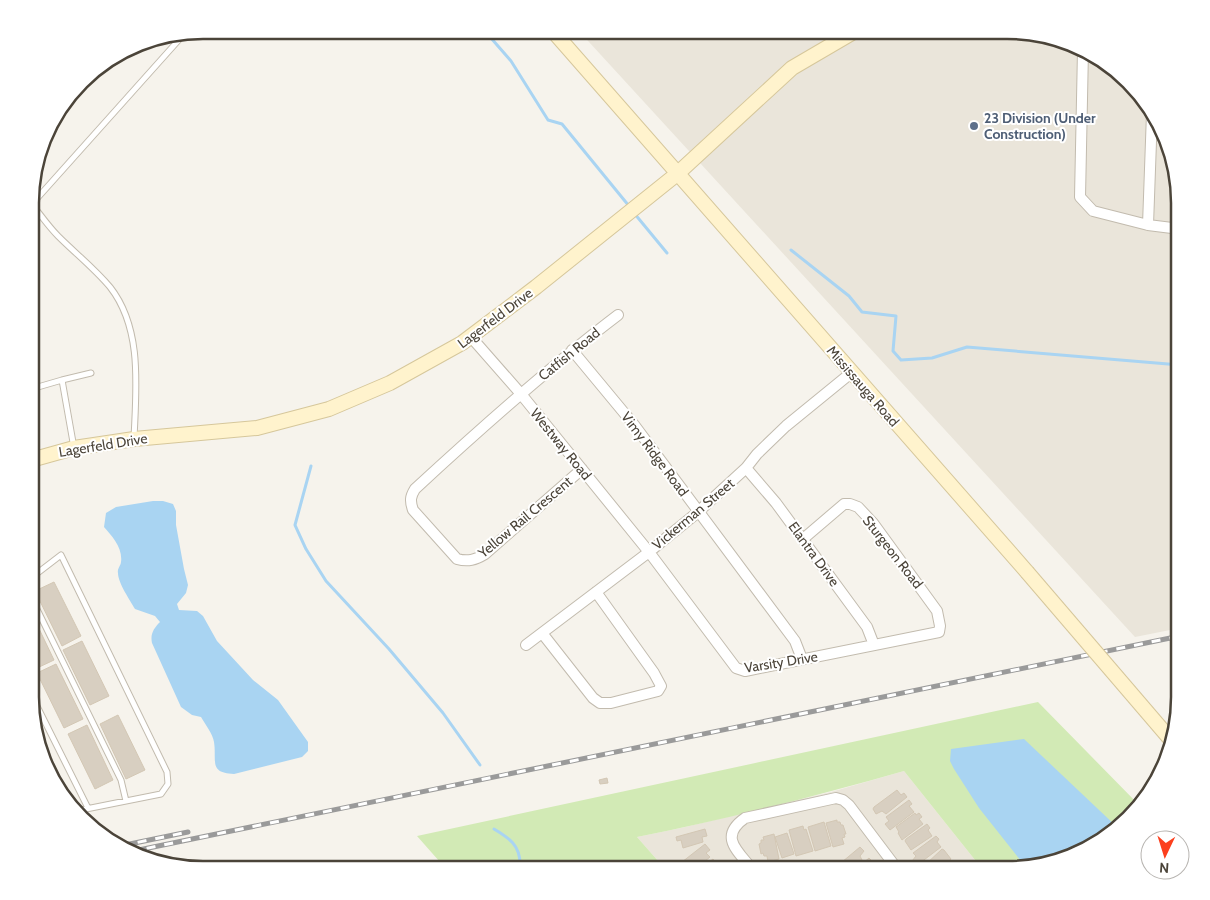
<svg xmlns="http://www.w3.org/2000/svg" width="1210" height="900" font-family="Cabin,sans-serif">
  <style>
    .residential { fill: #eae5da }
    .green { fill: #d2eab5 }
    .water { fill: #a9d4f2 }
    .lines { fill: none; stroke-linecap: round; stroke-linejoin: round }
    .stream { stroke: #a9d4f2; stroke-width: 3 }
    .building { fill: #d8cfc1; stroke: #d3c7b4 }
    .lane-casing { stroke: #c2bbae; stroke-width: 7 }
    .street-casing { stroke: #c2bbae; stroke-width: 12 }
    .secondary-casing { stroke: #d6c79b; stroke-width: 16 }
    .lane { stroke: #fff; stroke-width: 5 }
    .street { stroke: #fff; stroke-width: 10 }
    .secondary { stroke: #fff3cd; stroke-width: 14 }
    .rail-casing { stroke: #9a9a9a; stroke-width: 5 }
    .rail { stroke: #fff; stroke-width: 3; stroke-dasharray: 9; stroke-linecap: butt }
    .secondary-bridge-casing { stroke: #d6c79b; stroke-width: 16; stroke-linecap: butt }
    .secondary-bridge { stroke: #fff3cd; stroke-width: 14 }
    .service-dot { fill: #5c6f8a; stroke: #fff; stroke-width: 2 }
    .labels { text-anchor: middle; stroke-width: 4; stroke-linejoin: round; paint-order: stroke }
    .service-label { font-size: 14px; font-weight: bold; fill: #4e5e75; stroke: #fff; text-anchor: start }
    .street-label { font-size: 14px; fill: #4b4439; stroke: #fff }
    .rim { fill: none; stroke: #4b4439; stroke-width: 2.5 }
  </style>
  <rect width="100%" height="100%" fill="#f6f3ec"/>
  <path class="residential" d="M578,30H1018L1073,43L1121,73L1162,127L1180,203V628L1135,637Z
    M904,771L983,870H666L637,837L681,828L831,792Z"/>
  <path class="green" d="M1038,702L1140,806L1137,811L1083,852L1007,870H983L904,771C816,796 727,819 637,837L666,870H447L417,836Z"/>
  <path class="water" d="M153,501H163L173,504L176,511V525L184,569L188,585L186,593L177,604L179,610L197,611L203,616L217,641L253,680L278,700L308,742V751L302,757L234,774C208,773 217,760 214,742C213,734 205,724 201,717L192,715L181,707L152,643C150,634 154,628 160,622L155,616L135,609C130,600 118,583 118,573C117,569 121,565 121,562C123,548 112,536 104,527L106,513L116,507Z
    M1024,739L1117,827L1083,852L1025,866L979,808L954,769L950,761L951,749Z"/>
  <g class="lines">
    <path class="stream" d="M484,30L511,61L548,120L562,124L629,206
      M634,213L667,253
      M791,250L849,296L862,312L896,316L893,351L901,360L932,358L967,347L1180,365
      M311,466L295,525L306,549L326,581L389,649L443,713L480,765
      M494,829C509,838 520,845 520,864L528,870"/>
  </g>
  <path class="building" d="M54,582L81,636L62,646L35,591Z
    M31,612L54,660L35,669L30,660Z
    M82,641L109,696L90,705L63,650Z
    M56,664L83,719L64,728L37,673Z
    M118,715L145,770L126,779L100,724Z
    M87,725L113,780L95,789L68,734Z
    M44,757L58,787L48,774Z
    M607,778L608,783L600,784L599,780Z
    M897,790L901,795L904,793L907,797L886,814L882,811L876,814L873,809L874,807Z
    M909,800L912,804L909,806L914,812L890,830L885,824L889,821L886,817Z
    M915,813L916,815L919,813L922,817L919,819L923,824L902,840L898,833L899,832L896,827Z
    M837,820V822H840L841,825H843L846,834H844L845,837L842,838L844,844L833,847L826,823Z
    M824,822L831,846L815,851L808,827Z
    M927,824L930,828L928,830L932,836L911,850L905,841L906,839Z
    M803,826L804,830L806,829L813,851L796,856L789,830Z
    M705,829L707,836L702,837L703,842L683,848L681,840L677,841L676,837Z
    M787,833L794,854L782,858L775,837Z
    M774,834L779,859L768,862L767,856H764L763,853L761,854L759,844L761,843V840H764L763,837Z
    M936,836L939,839L937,842L941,847L916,866L912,861L916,856L913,853Z
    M705,844L710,850L706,853L710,857L694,870H684L687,868L682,862Z
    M860,847L864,851L860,856L862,860L852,870H839L836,867Z
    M942,849L944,850L951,859L939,870H927L924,866Z
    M869,858L875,864L869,868L871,870H855Z
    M713,859L718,865L716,866L718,870H699Z
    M952,860L960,870H941Z"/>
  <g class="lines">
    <g class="lane-casing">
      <path id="lane" d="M31,203C40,214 48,226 58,236C75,253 94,268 110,287C143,329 136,389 134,439
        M32,204L185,33
        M62,380L91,373
        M31,389L62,380L74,448
        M31,578L61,555L167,772L168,784L161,794L76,811
        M31,597L121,780L126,801
        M30,692L88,808"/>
    </g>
    <g class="street-casing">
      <path id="street" d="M1083,50L1080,197L1093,211L1148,225L1180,229
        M1148,225L1152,113
        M471,337L521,394L649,552L736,668L745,671L939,632L940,626L937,611L873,523L858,507L850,504H844L803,539
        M572,350L635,426L795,641L802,659
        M746,468L776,503L867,627L874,645
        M582,469L485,554C475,560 468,562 457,559L413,510C410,501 410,497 415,489C481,428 547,369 618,315
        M542,633L593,698L600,703H611L658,691L661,686L654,673L596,592
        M526,645L649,552L698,512L746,468L757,454L786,426L851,373
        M753,870C738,851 718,837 745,818L836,798L843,800L849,805L898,870"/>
    </g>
    <g class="secondary-casing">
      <path id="secondary" d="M552,30L1027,572
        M31,460L74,448L134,439L257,428L329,409L390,383L462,343L536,287L677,174L792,68L857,30"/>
    </g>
    <use href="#lane" class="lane"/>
    <use href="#street" class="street"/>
    <use href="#secondary" class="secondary"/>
    <g class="rail-casing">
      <path id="rail" d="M120,846L188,832
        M129,852L1180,636"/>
    </g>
    <use href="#rail" class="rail"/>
    <g class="secondary-bridge-casing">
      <path id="secondary-bridge" d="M1027,572L1171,740"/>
    </g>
    <use href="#secondary-bridge" class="secondary-bridge"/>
  </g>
  <circle class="service-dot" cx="974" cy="126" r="5"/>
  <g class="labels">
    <g class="service-label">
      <text x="984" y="123">23 Division (Under<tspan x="984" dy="16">Construction)</tspan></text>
    </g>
    <g class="street-label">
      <text transform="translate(495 318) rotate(-37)" y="5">Lagerfeld Drive</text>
      <text transform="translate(569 354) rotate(-39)" y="5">Catfish Road</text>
      <text transform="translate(863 386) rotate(49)" y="5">Mississauga Road</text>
      <text transform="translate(561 444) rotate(51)" y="5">Westway Road</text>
      <text transform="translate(103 445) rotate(-9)" y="5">Lagerfeld Drive</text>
      <text transform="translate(655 454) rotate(53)" y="5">Vimy Ridge Road</text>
      <text transform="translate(693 514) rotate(-40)" y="5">Vickerman Street</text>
      <text transform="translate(525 517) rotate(-40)" y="5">Yellow Rail Crescent</text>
      <text transform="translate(893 552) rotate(52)" y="5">Sturgeon Road</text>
      <text transform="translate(814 554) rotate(54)" y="5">Elantra Drive</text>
      <text transform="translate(781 662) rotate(-9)" y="5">Varsity Drive</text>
    </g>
  </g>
  <path d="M0 0H1210V900H0ZM203 39H1007A164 164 0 0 1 1171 203V697A164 164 0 0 1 1007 861H203A164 164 0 0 1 39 697V203A164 164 0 0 1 203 39Z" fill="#fff" fill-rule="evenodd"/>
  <path class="rim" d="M203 39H1007A164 164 0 0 1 1171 203V697A164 164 0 0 1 1007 861H203A164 164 0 0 1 39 697V203A164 164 0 0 1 203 39Z"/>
  <g transform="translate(1165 855) rotate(184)"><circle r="24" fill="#ffffff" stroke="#b7b4b0"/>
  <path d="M0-4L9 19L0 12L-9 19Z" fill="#fc3f1d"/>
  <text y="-8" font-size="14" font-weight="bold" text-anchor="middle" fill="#4b4439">N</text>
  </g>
</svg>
